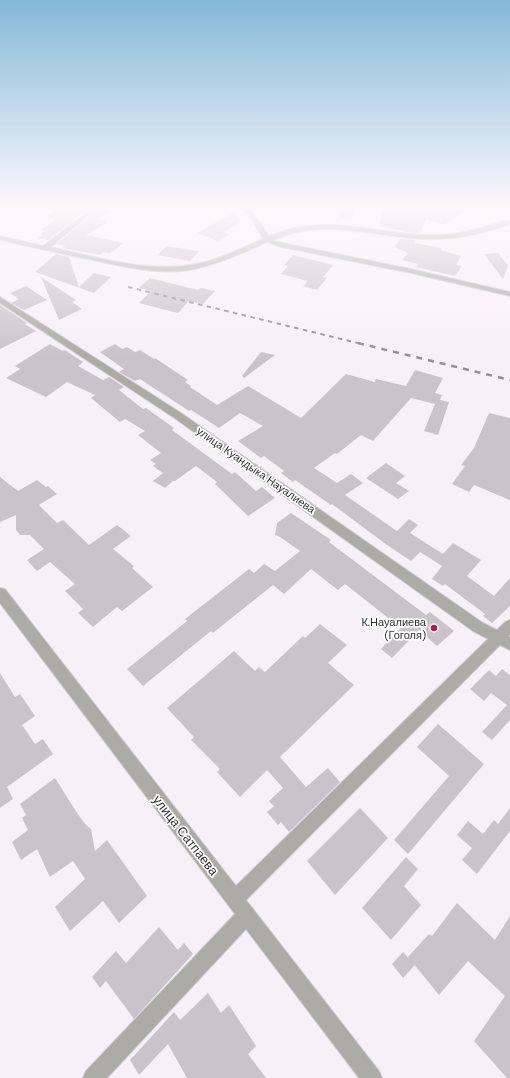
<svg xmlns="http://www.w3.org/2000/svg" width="510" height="1078" font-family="'DM Sans',sans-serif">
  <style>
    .building { fill: #cac3cc }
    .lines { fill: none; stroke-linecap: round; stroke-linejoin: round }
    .minor-casing { stroke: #d4cdd5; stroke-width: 2 }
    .minor { fill: #acaba6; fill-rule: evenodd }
    .rail-far1 { stroke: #938e94; stroke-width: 2; stroke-dasharray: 4.5 4.5; stroke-linecap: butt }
    .rail { stroke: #938e94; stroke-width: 2.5; stroke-dasharray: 6 6; stroke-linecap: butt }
    .poi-dot { fill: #ad1e57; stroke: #fff; stroke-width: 1.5 }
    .labels { text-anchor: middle; stroke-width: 3.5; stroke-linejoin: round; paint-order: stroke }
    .street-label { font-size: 11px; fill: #302d31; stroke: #fff }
    .poi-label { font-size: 11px; fill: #302d31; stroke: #fff; text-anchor: end }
    .near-street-label { font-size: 13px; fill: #302d31; stroke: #fff }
  </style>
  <rect width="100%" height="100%" fill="#f8f0f9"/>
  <path class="building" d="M74,205H123L98,218L108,222L86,235L124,243L110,253L103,252L100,255L63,248L65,246L57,244L91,215V213L87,210L48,240L38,238L43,235L40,234L44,231L41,230L56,220L45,217L58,209L64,211Z
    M343,205H356L352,219L339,217Z
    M417,205H473L444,225L426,219L420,233L405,232V231L379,226L384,209L406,212Z
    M235,212L241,222L224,232L230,234L218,241L197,233Z
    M400,239L416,240L415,243L442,248L441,250L461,256L456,265L462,266L455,276L416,267L418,264L402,260L408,253L395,247Z
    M166,246L199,251L190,261L158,255Z
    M498,253L508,265L503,279L484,254Z
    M56,254L69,257L79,287L94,273L111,277L94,293L35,272Z
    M293,255L333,265L323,277L327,278L317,290L303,286L308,281L281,274L288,266L284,265Z
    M41,277L76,300L72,302L82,309L59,320Z
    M150,278L198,290L201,288L215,291L203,304L189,301L178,313L139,303L151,291L139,288Z
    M26,286L47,300L24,310L11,303L19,299L10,293Z
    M0,305L27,323L25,324L36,331L0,349Z
    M50,344L63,351L65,350L83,362L78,366L103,380L109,377L124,387L119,390L143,409L146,408L174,428L172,430L232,474L235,472L256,491L262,487L275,498L248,516L215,484L217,482L196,466L175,481H173L165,488L153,481L163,473L153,466L156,464L150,460L161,453L138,435L145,431L125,419L120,422L91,398L95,395L67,382L46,397L6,378L20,369L15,366Z
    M115,344L122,349L127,347L135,352L140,350L154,359L155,358L188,380L185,382L191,386L190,387L217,405L248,386L301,418L346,374L375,382L376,379L406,386L415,370L443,378L435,393L442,395L440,400L449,402L438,435L424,431L435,404L411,398L373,441L361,435L337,454L335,453L314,468L337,483L351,474L363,483L345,495L397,531L409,519L418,525L410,533L443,554L453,543L481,560L467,576L494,596L510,578V606L492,623L483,616L485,614L445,584L443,586L432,579L442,566L420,552L411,561L387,545L332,504L331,505L295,480L293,482L281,473L284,471L264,456L261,458L238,441L263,426L240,413L219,428L191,410L189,411L140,379L135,381L119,372L124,369L100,352Z
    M261,352L275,355L244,378L242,376Z
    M489,413L510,418V500L474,485L469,492L452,484L465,466L461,465L474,448Z
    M386,463L405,476L396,483L409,491L398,499L366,478Z
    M0,477L18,491L37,480L46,487L48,486L57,494L39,505L57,523L63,520L89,545L117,525L131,536L113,549L134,566L132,568L153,587L122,611L117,607L93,627L78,613L83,609L65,591L75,584L50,562L37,571L27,560L44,549L30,535H20L16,530V515L0,522Z
    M291,513L331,540L329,542L426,615L430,612L454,631L437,646L419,630L392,658L381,649L401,628L345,584L338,590L311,569L284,594L273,585L213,633L211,631L143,686L127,669L187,621L185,619L249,569L254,573L264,564L275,571L300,551L280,537L275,535L277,523Z
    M320,624L347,645L328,663L354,685L280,757L306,787L328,768L340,782L289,832L281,822L278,825L267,812L274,806L269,801L283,788L267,770L240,797L217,772L220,769L191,740L194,737L167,708L234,651L255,671L259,667L265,672L303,636L305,638Z
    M502,669L510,675V720L492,740L482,732L507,705L491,693L484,701L470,689L489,670L496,676Z
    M0,673L15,697L20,694L35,716L22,725L35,744L43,739L53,754L7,787L13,799L0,808Z
    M438,724L484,764L408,854L394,840L449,776L417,747Z
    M55,778L77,813L86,825L91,829L95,851L107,840L147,896L119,923L103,901L70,931L55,907L85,879L73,861L50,877L37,849L21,860L12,842L28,830L22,818L26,815L20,804Z
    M360,808L388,838L335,895L307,861Z
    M510,808V831L477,874L462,860L472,848L457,835L468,821L483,834L494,820L498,824Z
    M406,857L418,869L404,886L421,905L391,940L362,908Z
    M457,903L495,940L510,916V1078H507L474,1041L505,996L468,961L439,995L408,957L429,934L432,936Z
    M159,927L178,950L184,943L193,954L134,1019L106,981L100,988L92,977L116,951L126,963Z
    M403,952L415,965L403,978L392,964Z
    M208,993L221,1013L229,1005L256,1046L248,1054L266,1078H187L168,1044L139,1075L130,1060L174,1012L180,1020Z"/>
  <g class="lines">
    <g class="minor-casing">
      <path id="minor" d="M239,205H246L256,216L269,236C333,211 373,236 435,235C462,235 485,226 510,220V224C482,234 453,241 424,239C370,237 326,217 274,240L283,243L411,269L510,292V296L411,273L281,247L267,242C242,253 217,265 190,270C157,275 124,267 93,260C62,254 31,247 0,240V236L43,246L87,212L90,214L89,215L51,247C99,258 152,274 201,263C223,258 243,247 263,239L251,218Z
        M0,297L181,413L483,623L497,630L505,622L510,620V635L508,636L510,637V650L500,645L246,900L379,1071L382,1078H359L246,929L107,1078H83L86,1071L235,914L0,603V588L5,589L236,886L488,639L473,631L173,417L0,303Z"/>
    </g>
    <use href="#minor" class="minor"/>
    <path class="rail-far1" d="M128,287L362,344"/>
    <path class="rail" d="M358,343L510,380"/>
  </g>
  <linearGradient id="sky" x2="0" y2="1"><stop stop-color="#85b8d8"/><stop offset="0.58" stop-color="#fcf8fc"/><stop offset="1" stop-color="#fcf8fc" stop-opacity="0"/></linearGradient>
  <rect width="510" height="356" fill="url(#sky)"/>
  <circle class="poi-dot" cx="434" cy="628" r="4"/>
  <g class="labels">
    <g class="street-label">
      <text transform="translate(256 470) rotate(35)" y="4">улица Куандыка Науалиева</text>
    </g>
    <g class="poi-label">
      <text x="426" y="626">К.Науалиева<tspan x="426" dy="13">(Гоголя)</tspan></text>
    </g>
    <g class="near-street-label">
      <text transform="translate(186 835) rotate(52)" y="5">улица Сатпаева</text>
    </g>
  </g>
</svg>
